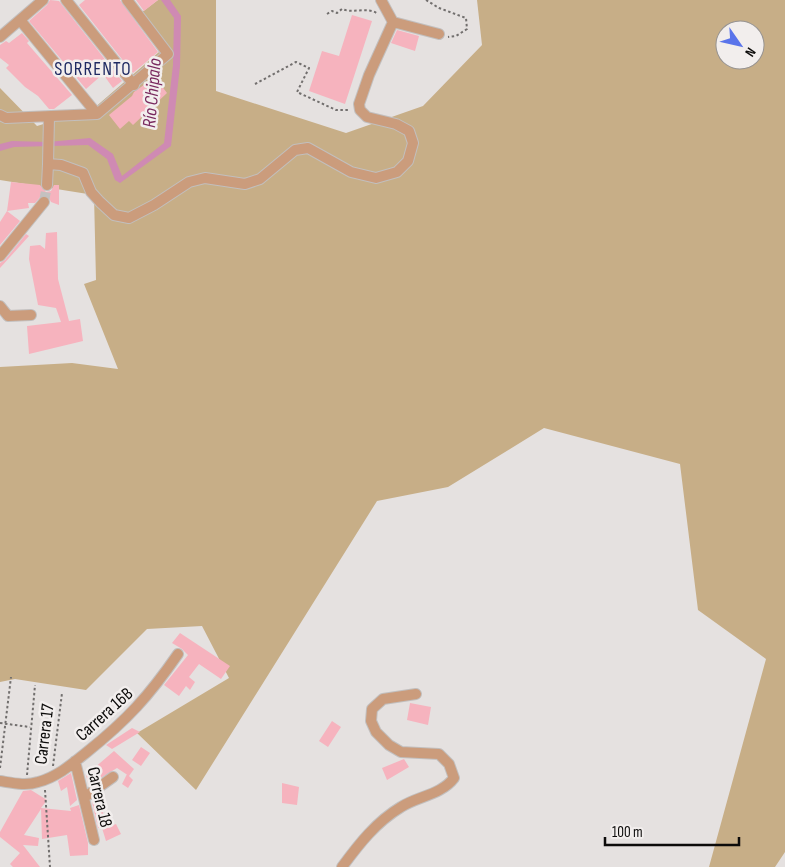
<svg xmlns="http://www.w3.org/2000/svg" width="785" height="867" font-family="'Sofia Sans Condensed',sans-serif">
  <style>
    .green { fill: #c7ae87; fill-rule: evenodd }
    .water { fill: #cf8ab3 }
    .building { fill: #f6b3be }
    .lines { fill: none; stroke-linecap: round; stroke-linejoin: round }
    .minor-tunnel { stroke: #c4c1c0; stroke-width: 10; stroke-dasharray: 10 5; stroke-linecap: butt }
    .minor-casing { stroke: #c2bfbe; stroke-width: 12 }
    .path { stroke: #726f6e; stroke-width: 2; stroke-dasharray: 2.5 2.5; stroke-linecap: butt }
    .minor { stroke: #cb9c7c; stroke-width: 10 }
    .labels { text-anchor: middle; stroke-width: 5; stroke-linejoin: round; paint-order: stroke }
    .street-label { font-size: 18px; fill: #0c0b0a; stroke: #f2eeed }
    .neighbourhood-label { font-size: 19px; letter-spacing: 1px; fill: #1f2a62; stroke: #f2eeed }
    .water-label { font-size: 19px; font-style: italic; fill: #78285e; stroke: #f2eeed }
  </style>
  <rect width="100%" height="100%" fill="#e5e1e0"/>
  <path class="green" d="M158,0H216V91L346,133L423,106L482,45L477,0H785V852L775,867H709L766,659L698,610L680,464L544,428L448,487L377,501L196,790L137,733L229,678L202,626L147,629L86,690L15,679L0,682V367L72,363L118,369L84,284L96,280L94,195L0,180V88L37,126L93,109L159,52L142,12ZM725,30H755V60H725Z"/>
  <path class="water" d="M161,0H170L181,16L180,66L171,146L120,183L115,180L107,159L88,145L14,147L0,151V144L12,141L48,142L90,138L113,154L122,176L164,143L173,65L174,18Z"/>
  <path class="building" d="M50,0L59,1L122,81L113,88L103,74L86,89L29,21L47,5Z
    M85,0H120L158,52L133,73L79,5Z
    M136,0H158L144,11Z
    M352,15L372,21L345,104L309,91L322,51L339,56Z
    M397,30L419,36L415,51L391,43Z
    M22,33L29,41L27,43L72,95L54,109H49L38,96L25,87L6,68L9,65L0,58V45L6,41L9,43Z
    M155,77L167,93L133,125L129,121L120,129L109,115L132,96L134,92Z
    M11,182L40,185L46,192L51,191L54,185H59V205L51,202L48,196L42,195L35,203H28L29,208L7,211Z
    M7,211L20,221L0,245V222Z
    M57,232L58,279L69,321L80,319L83,341L29,354L27,326L61,322L56,308L38,305L29,259L30,246L40,245L45,249L46,233Z
    M26,234L29,236L0,268V263L5,260Z
    M180,633L230,666L221,679L199,664L189,677L195,682L190,690L186,686L179,696L164,685L188,655L182,649L172,643Z
    M410,703L431,707L428,725L407,720Z
    M332,721L341,727L328,747L319,741Z
    M132,728L140,732L112,749L106,745Z
    M141,747L150,753L141,766L132,760Z
    M114,751L134,769L129,776L117,768L89,785L86,775Z
    M404,759L409,767L387,780L382,768Z
    M71,773L77,800L70,806L67,787L61,791L58,781Z
    M127,774L133,780L128,788L122,784Z
    M282,783L299,787L297,805L282,803Z
    M31,790L47,800L41,808L71,811L70,808L79,805L88,843V855L70,856L67,835L42,839L41,809L24,835L39,838L38,846L23,845L40,867H13L10,864L20,853L0,837V832L23,791Z
    M104,799L107,808L102,810L109,827L116,824L121,834L106,841L102,828H98L92,802Z"/>
  <g class="lines">
    <path class="minor-tunnel" d="M44,202L47,185"/>
    <g class="minor-casing">
      <path id="minor" d="M66,0L134,85
        M381,0L393,22
        M20,20L97,114
        M0,37L43,0
        M0,115L6,118L97,114L168,54L127,0
        M48,164L49,117
        M47,185L48,164L61,165L83,173L91,192L100,202L114,215L129,218L154,205L189,182L205,178L245,184L260,179L295,150L308,148L351,172L376,178L397,172L408,161L413,143L409,131L396,124L367,117L360,110L359,104L369,75L393,22L439,34
        M0,256L44,202
        M0,306L8,316L31,315
        M75,761L94,840
        M0,781C13,783 26,786 38,782C57,777 72,764 87,752C127,720 149,696 178,654
        M85,797L113,777
        M342,867C359,844 376,822 401,807C418,796 441,795 454,778L449,764L439,754L401,752L389,745L376,732L371,721L372,709L383,699L416,694"/>
    </g>
    <path class="path" d="M426,0L439,8L466,18L467,29L456,36L448,37
      M327,14L332,11L337,13L342,9C353,14 368,6 378,14
      M255,84L296,62L309,68L297,92L336,110H350
      M0,723L30,727
      M53,766L62,693
      M0,768L11,677
      M27,775L35,685
      M45,790L50,867"/>
    <use href="#minor" class="minor"/>
  </g>
  <g class="labels">
    <g class="street-label">
      <text transform="translate(104 714) rotate(-42)" y="6">Carrera 16B</text>
      <text transform="translate(44 734) rotate(-83)" y="6">Carrera 17</text>
      <text transform="translate(100 797) rotate(77)" y="6">Carrera 18</text>
    </g>
    <g class="neighbourhood-label">
      <text x="93" y="75">SORRENTO</text>
    </g>
    <g class="water-label">
      <text transform="translate(151 93) rotate(-85)" y="7">Río Chipalo</text>
    </g>
  </g>
  <g transform="translate(740 45) rotate(124)"><circle r="24" fill="#f2eeed" stroke="#969392"/>
  <path d="M0-4L9 19L0 12L-9 19Z" fill="#5a74ea"/>
  <text y="-8" font-size="14" font-weight="bold" text-anchor="middle" fill="#0c0b0a">N</text>
  </g>
  <path d="M605 837v8h134v-8" fill="none" stroke="#0c0b0a" stroke-width="2.5"/>
  <text x="612" y="837" font-size="15" fill="#0c0b0a" stroke="#f2eeed" stroke-width="4" paint-order="stroke">100 m</text>
</svg>
